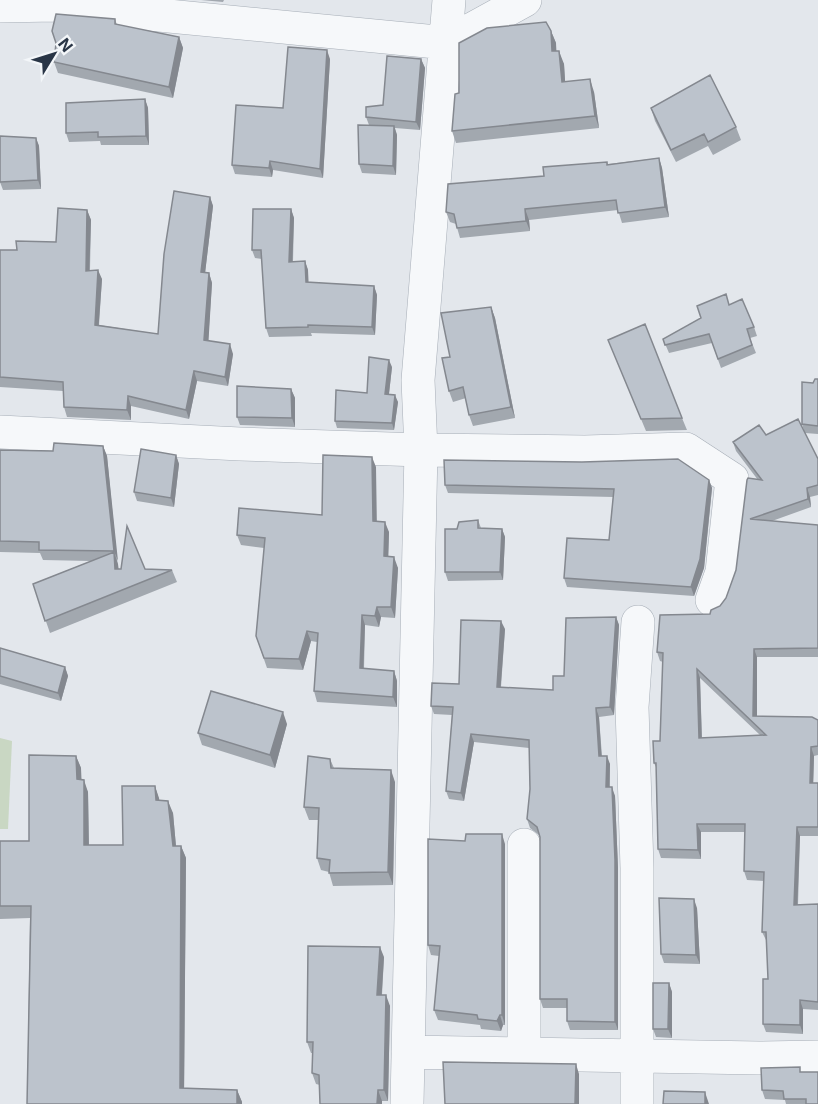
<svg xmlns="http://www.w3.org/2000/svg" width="818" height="1104" font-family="Inter,sans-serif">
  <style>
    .green { fill: #c9d7c3 }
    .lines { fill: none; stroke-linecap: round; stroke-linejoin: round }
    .minor-casing { stroke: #a7aeb7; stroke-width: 34 }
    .minor { stroke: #f6f8fa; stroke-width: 33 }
    .wall { fill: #a2a8af; fill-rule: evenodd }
    .shaded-wall { fill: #84888f }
    .building { fill: #bcc3cc; stroke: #84888f; stroke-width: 1.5; fill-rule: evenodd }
  </style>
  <rect width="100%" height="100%" fill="#e3e7ec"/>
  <path class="green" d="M0,738L12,741L8,829H0Z"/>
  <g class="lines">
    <g class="minor-casing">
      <path id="minor" d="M0,6L55,5L447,43L525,0
        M0,432L240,444L421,450L585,452L686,449L732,479L722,572L712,600
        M524,845V1053
        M408,1052L759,1058L818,1057
        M407,1104L421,450L418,380L449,0
        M637,1104V868L632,707L638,622"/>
    </g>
    <use href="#minor" class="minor"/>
  </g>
  <path class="wall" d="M201,0H224L223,2Z
    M115,19L117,25L179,37L183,48L173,98L58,73L54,62Z
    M551,31L556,43V51L564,64L565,82L594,92L599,128L456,143L452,131L459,93Z
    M330,59L323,178L273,170L272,177L235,174L232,165L283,108Z
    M421,59L425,68L420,130L395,128L397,135L396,175L362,173L359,164L369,125L366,117L383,105Z
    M145,99L148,108L149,145H101L100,141L69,142L66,133Z
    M651,108L736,127L741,140L713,155L708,146L676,162L655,121Z
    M0,136L36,138L39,146L41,189L3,190L0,182Z
    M659,158L662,168L669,217L622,223L618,210L529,220L530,231L460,238L456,224L450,222L446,212L544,176L607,162L608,164Z
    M210,197L213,206L205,273H209L212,283L208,341L233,354L228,386L197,381L189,419L131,406V420L67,417L64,407L63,391L0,387V250H17L56,242L87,210L91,220L90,270L102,279L99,325L158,334Z
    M291,209L294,218L293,262L305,261L308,270V282L374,286L377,295L375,335L311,333L312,336L269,337L266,328L262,259L255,258L252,250Z
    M729,305L754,327L757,336L750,338L756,353L721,368L712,343L669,353L663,339Z
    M491,307L495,318L515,418L473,426L469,415L466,398L453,402L449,391L450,357Z
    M608,340L682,418L687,430L646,431Z
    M392,367L389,394L398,402L394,430L337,428L335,421L367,393Z
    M818,379V434L805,433L818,459V495L810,497L811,507L772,521L818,525V657H757V716L818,720V755L814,756L813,783H818V836H800L798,905L818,904V1010L803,1009V1034L766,1032L763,1024L768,979L767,940H766L762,932L764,881L747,880L744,871L745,832H701V859L661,858L658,849L656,767L654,763L660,741L663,662L660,661L657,652L710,614L720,606L726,598L736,570L758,480L736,451L733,442L766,435L804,431L802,424L813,383ZM700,678L760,735L702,738Z
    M291,389L295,398V427L240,425L237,417Z
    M103,446L107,456L118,569L172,570L177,582L50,633L33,584L91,561L43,560L40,553L0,552V450L53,451Z
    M176,455L179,464L174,507L137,501L134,492Z
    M376,467V521L389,532L388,557L398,568L395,618L381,617L379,627L365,625L364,669L394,671L397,681V707L317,702L314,691L317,642L311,641L303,670L267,668L256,636L264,548L241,545L237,535L322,515Z
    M709,480L712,488L704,568L694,596L567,587L564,578L609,540L613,497L448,493L445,485Z
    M478,520L481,528L502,529L505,537L503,580L448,581L445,572L457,529Z
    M616,617L619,625L614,715L599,717L602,756L610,764V787L615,796L618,868V1030H570L567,1021V1008H543L540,999V837L539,835L530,828L527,819L530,789L529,748L474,742L464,801L449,799L446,791L452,715L434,714L431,706L459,684L505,629L501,687L553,690L564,676Z
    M0,648L65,667L68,676L61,701L0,684Z
    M287,724L275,768L202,745L198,733Z
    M76,756L81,768V779L88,792L89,845H123L155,786L159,800L173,813L176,846H181L186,858L184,1088L237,1090L242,1102L27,1104L30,918L0,919V841H29Z
    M330,759L334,768L395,782L393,885L333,886L329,872L321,870L317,858L319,820H309L304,807Z
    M505,844V1025H503L501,1031L481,1029L480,1025L438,1020L434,1010L439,956L431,955L428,945Z
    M697,908L700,964L664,963L661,954Z
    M384,957L382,995L390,1006L388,1101H382V1104H320V1085L316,1084L312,1073V1053H311L307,1042Z
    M669,983L672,992V1038L656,1037L653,1029Z
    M802,1072L818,1104H786L785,1100L765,1099L762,1090Z"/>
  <path class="shaded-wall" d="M551,31L556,43L557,63L552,51Z
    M179,37L183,48L173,98L169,87Z
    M327,50L330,59L323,178L320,169Z
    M559,51L564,64L566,95L562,82Z
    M421,59L425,68L420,130L416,122Z
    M590,79L594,92L599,128L595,116Z
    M145,99L148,108L149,145L146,136Z
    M394,126L397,135L396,175L393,166Z
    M36,138L39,146L41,189L38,180Z
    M659,158L662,168L669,217L665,207Z
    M270,161L273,170L272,177L269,168Z
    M210,197L213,206L204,282L201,272Z
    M291,209L294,218L292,271L289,262Z
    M525,209L529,220L530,231L526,221Z
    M87,210L91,220L89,280L86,271Z
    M305,261L308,270L309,291L306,282Z
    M98,270L102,279L98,334L95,325Z
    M209,273L212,283L208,349L204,340Z
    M374,286L377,295L375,335L372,327Z
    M491,307L495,318L515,418L511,407Z
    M230,344L233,354L228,386L225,377Z
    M389,360L392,367L388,402L385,394Z
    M194,371L197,381L189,419L186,410Z
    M291,389L295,398V427L292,418Z
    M395,395L398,402L394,430L392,423Z
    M128,396L131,406V420L127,410Z
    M103,446L107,456L118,561L114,551Z
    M176,455L179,464L174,507L171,498Z
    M372,457L376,467L377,532L373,521Z
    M709,480L712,488L704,568L694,596L691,587Z
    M807,488L810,497L811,507L808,499Z
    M385,522L389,532L388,567L384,556Z
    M502,529L505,537L503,580L500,572Z
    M114,552L118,564L120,580L115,569Z
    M394,557L398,568L395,618L391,607Z
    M377,607L381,617L379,627L375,616Z
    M362,615L365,625L363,678L360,668Z
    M616,617L619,625L614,715L610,707Z
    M501,621L505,629L500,695L497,687Z
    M307,631L311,641L303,670L299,659Z
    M754,649L757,657V725L753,716Z
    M65,667L68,676L61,701L58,693Z
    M697,669L700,678L702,747L699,738Z
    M394,671L397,681V707L393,697Z
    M596,708L599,717L602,764L599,756Z
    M283,712L287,724L275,768L270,755Z
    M471,734L474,742L464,801L461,793Z
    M811,747L814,756L813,792L810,783Z
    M76,756L81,768L82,791L77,779Z
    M607,756L610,764L609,796L606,787Z
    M391,770L395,782L393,885L388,872Z
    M84,780L88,792L89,857L84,845Z
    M155,786L159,798L161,812L156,800Z
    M612,787L615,796L618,868V1030L615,1022Z
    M168,801L173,813L177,858L173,846Z
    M697,824L701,832V859L698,850Z
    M797,827L800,836L797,914L794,905Z
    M502,834L505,844V1025L502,1015Z
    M181,846L186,858L184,1101L180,1088Z
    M694,899L697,908L700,964L696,955Z
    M380,947L384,957L381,1005L377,995Z
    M669,983L672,992V1038L668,1029Z
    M386,995L390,1006L388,1101L384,1090Z
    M800,1000L803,1009V1034L800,1025Z
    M500,1015L503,1025L501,1031L497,1021Z
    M576,1064L579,1074V1104H575Z
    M237,1090L242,1102V1104H237Z
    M378,1090L382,1101V1104H377Z
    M705,1092L709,1104H705Z"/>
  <path class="building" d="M56,14L115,19V24L179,37L169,87L54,62L56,43L52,31Z
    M546,22L551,31L552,51H559L562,82L590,79L595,116L452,131L455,94L459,93V43L487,28Z
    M288,47L327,50L320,169L270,161L269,168L232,165L236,105L283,108Z
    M387,56L421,59L416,122L366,117V107L383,105Z
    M710,75L736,127L708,142L704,134L671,150L651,108Z
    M145,99L146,136L98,137V132L66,133V103Z
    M358,125L394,126L393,166L359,164Z
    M0,136L36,138L38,180L0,182Z
    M659,158L665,207L618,213L616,200L525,209L526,221L457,228L454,214L446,212L448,184L544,176L543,167L607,162V165Z
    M174,191L210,197L201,272L209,273L204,340L230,344L225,377L194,371L186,410L128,396L127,410L64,407L63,382L0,377V250H17L16,241L56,242L58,208L87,210L86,271L98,270L95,325L158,334L164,254Z
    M253,209H291L289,262L305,261L306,282L374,286L372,327L308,325V327L266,328L261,250H252Z
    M726,294L729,305L742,299L754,327L747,329L752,345L718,359L709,334L665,345L663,339L701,318L697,306Z
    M491,307L511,407L469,415L463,387L449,391L442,358L450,357L441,313Z
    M645,324L682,418L641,419L608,340Z
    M369,357L389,360L385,394L395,395L392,423L335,421L336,390L367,393Z
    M815,379H818V426L802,424V382L813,383Z
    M237,386L291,389L292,418L237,417Z
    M798,419L818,459V485L807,488L808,499L750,519L818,525V648L754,649L753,716L812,717L818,720V746L811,747L810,783H818V827H797L794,905L818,904V1002L800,1000V1025L763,1024V979H768L766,932H762L764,872L744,871L745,824H697L698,850L658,849L656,763H654L653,741H660L663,653L657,652L660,615L710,614L711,610L720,606L726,598L736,570L747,480L748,478L762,480L733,442L759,425L766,435ZM697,669L766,735L699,738Z
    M54,443L103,446L114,551L39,550V542L0,541V450L53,451Z
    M141,449L176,455L171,498L134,492Z
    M323,455L372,457L373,521L385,522L384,556L394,557L391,607H377L375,616L362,615L360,668L394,671L393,697L314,691L318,633L307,631L299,659L264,658L256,636L265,538L237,535L239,508L322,515Z
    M678,459L709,480L700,559L691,587L564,578L567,538L609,540L614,489L445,485L444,460L582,462Z
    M478,520V528L502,529L500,572H445V529H457L459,522Z
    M127,526L145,569L172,570L45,621L33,584L114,552L115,569H121Z
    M616,617L610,707L596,708L599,756H607L606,787H612L615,860V1022L567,1021V999H540V837L537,827L527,819L530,789L529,740L471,734L461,793L446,791L453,707L431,706L432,683L459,684L461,620L501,621L497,687L553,690V676H564L566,618Z
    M0,648L65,667L58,693L0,676Z
    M211,691L283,712L270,755L198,733Z
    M29,755L76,756L77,779L84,780V845H123L122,786H155L156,800L168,801L173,846H181L180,1088L237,1090V1104H27L31,906H0V841H29Z
    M308,756L330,759L331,768L391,770L388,872L329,873L330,860L317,858L319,808L304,807Z
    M466,834H502V1015H500L497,1021L478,1019L477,1015L434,1010L440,946L428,945V839L465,841Z
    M659,898L694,899L696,955L661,954Z
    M308,946L380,947L377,995H386L384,1090H378L377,1104H320L319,1075L312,1073L313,1042H307Z
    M653,983H669L668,1029H653Z
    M443,1062L576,1064L575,1104H445Z
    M800,1067V1072H818V1104H806V1099H784L783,1091L762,1090L761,1068Z
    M664,1091L705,1092V1104H663Z"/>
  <g transform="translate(54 54) rotate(52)" stroke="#f3f6f9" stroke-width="4.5" paint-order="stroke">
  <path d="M0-4.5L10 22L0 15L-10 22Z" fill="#293546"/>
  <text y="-9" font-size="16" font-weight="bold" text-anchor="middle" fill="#293546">N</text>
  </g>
</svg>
